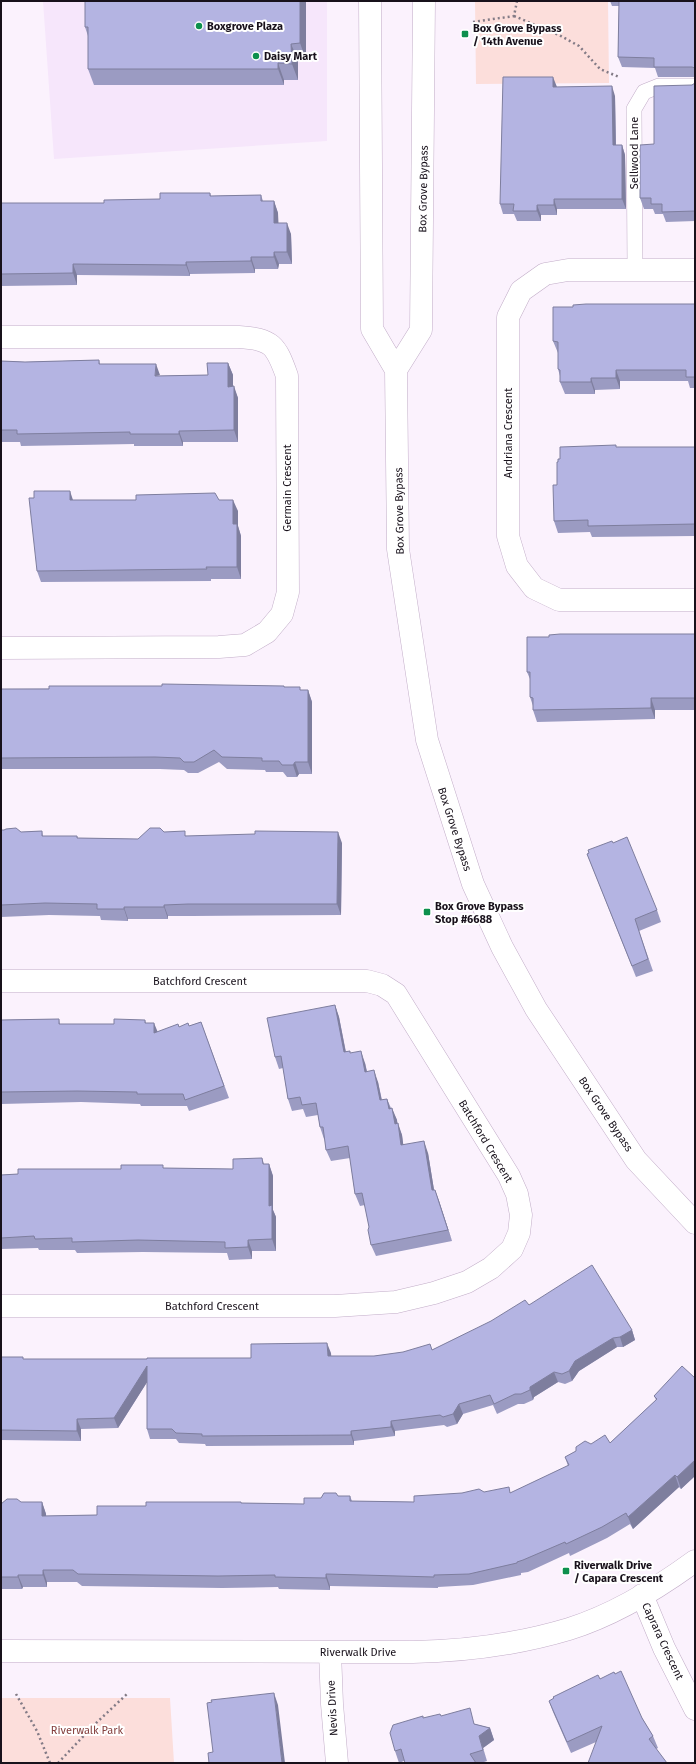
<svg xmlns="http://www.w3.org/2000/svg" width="696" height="1764" font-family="'Fira Sans',sans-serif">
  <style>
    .built { fill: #f6e6fb }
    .green { fill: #fcdedb }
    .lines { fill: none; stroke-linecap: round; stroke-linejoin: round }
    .lane-casing { stroke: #c2adc8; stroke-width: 16 }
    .street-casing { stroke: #c2adc8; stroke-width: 23 }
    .secondary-casing { stroke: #c2adc8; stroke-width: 23 }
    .path { stroke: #837b86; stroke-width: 2.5; stroke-dasharray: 2 3; stroke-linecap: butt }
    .lane { stroke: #fff; stroke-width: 15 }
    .street { stroke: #fff; stroke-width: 22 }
    .secondary { stroke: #fff; stroke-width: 22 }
    .wall { fill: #9b9bc2 }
    .shaded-wall { fill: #7e7e9e }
    .building { fill: #b4b4e2; stroke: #7e7e9e }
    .poi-dot { fill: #0d904d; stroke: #fff; stroke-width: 1.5 }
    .labels { text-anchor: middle; stroke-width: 4; stroke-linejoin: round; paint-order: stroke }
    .poi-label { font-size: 11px; font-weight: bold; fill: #18111b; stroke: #fff; text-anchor: start }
    .street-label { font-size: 11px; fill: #18111b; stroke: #fff }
    .park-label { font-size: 11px; fill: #843f3d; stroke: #fff }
  </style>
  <rect width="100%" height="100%" fill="#fbf2fd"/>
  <path class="built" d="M43,1H327V141L54,159Z"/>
  <path class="green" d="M475,1H608L609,83L476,84Z
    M1,1698H170L174,1763H1Z"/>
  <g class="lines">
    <g class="lane-casing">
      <path id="lane" d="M635,270L634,109L644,92L659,86H695"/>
    </g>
    <g class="street-casing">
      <path id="street" d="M695,270H568L545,274L521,291L508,317V536L517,566L534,588L559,600H695
        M1,337H239C272,339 276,345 287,376L288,592L282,614L267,632L245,645L219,647L1,648
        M1,981H367L382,985L396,994L509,1176L517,1194L521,1215L519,1233L512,1249L491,1268L467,1282L434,1293L396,1302L335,1306H1
        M642,1595L664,1648L695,1709
        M1,1651L413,1652C466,1651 519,1644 569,1629C614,1615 658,1588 695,1561
        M330,1652L332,1704L337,1763"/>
    </g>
    <g class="secondary-casing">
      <path id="secondary" d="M370,1L372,329L396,370L398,549L427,740L473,884L502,947L536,1009L636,1160L695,1223
        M396,370L421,330L424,1"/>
    </g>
    <path class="path" d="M514,16L559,35L579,46L600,69L619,77
      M473,22L514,16L517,1
      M16,1694L37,1731L50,1763
      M58,1763L94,1725L127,1694"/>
    <use href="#lane" class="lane"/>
    <use href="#street" class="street"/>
    <use href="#secondary" class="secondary"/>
  </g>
  <path class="wall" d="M306,1V60H298V80H284V85H94L88,69V36L85,27Z
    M610,1H695V77H658L655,68L622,67L618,57L619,6H612Z
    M695,83V221L666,222L663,214H655L653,209H644L640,198L654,144L692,85Z
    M557,87L615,96L616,145H622L625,155L626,209H557V215H541V221H517L514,214H503L500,204Z
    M210,193L211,196L261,195L263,201H274L278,213V223L291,234L292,264H279L278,269H255V273L190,274V276L77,275V285L1,286V203H104L160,199Z
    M695,304V388H690L688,381H620V389L595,390V394H565L560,382V376L558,369V353L553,341Z
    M99,360L100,364L160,376L208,375L228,363L233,375V386L238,398V442H183V446H134V444L21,446L20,442H1V361L25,362Z
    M616,445V447H695V536L592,537L590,532L558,533L554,521L557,485L558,462L560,459Z
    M73,500H219L238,511V526L241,536V579H211V581L41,582L37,571Z
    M695,634V710H655V719L537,722L533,710V706L530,697V679L527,672L549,637Z
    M284,687L301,690H308L312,702V774H299L297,777H287L283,772H266L265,770L227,769L219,762L198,773H188L184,770L160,769H1V689Z
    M1,830L21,832L42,831L43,836H77L78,838L138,839L164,832L187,836L342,843L341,915L192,916H168V919H128V921L101,920L100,916L49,915L1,917Z
    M613,843L657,910L661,922L639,931L653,971L636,977L587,854Z
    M335,1005L339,1017L346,1052L351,1053L365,1063L367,1071L378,1082L382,1100L387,1099L391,1108L397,1120V1123L402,1135L403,1145L428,1153L434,1190H435L439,1201L452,1241L376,1256L371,1245L369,1227L365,1205L360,1206L355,1194L350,1158L331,1161L326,1150L325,1139H324L320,1127L318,1115L306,1117L303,1109L292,1111L288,1099L283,1068L279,1069L275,1057Z
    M59,1019L60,1024H114L145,1020L146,1023L157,1032L179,1027L189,1026L201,1022L229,1098L189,1111L187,1106H141L140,1104L81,1102L1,1104V1020Z
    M262,1158L264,1164H269L273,1176V1210L276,1217V1251H252V1259L229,1260L227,1253L143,1252L77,1253L75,1250H39L38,1248L1,1249V1175L121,1169L164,1168L233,1169Z
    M529,1305L632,1330L635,1340L623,1347H617L579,1371L572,1381L565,1384L558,1382L534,1397L533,1400L524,1404H518L497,1414L493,1405L463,1414L457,1424L447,1427L444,1425L395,1431V1436L354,1441V1445L206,1446L205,1444L179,1443L176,1439H150L147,1429V1382L118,1428L81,1429V1441L1,1440V1357H23V1359H147L251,1358L331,1353V1356H374L432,1350Z
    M695,1378V1476L681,1489L679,1487L633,1529L630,1524L607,1538L570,1556L569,1553L528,1572L521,1573V1575L473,1585L438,1587V1588L330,1586V1590L279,1589L278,1587L222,1588L82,1586L77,1582H47V1587H23L22,1589H1V1504L42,1502L46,1514V1516L97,1515L146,1506L242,1503L304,1504L321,1498L338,1496H350L352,1501L414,1502L484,1492L511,1493L568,1466L565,1457L591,1444L610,1443L656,1400L654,1396Z
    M600,1679L642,1718L653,1736L658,1748L656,1749L596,1742L571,1753L553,1712L549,1701Z
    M441,1716L475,1724L490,1728L494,1740L483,1748L487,1761L481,1763H405L404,1761L399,1763L395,1751L424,1718Z"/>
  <path class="shaded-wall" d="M300,1H306V60L300,43Z
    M291,44L298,60V80L292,64Z
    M278,63L284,80V85L278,69Z
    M553,77L557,87H553Z
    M612,86L615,96L616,155L613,145Z
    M622,145L625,155L626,209L622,199Z
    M554,199L557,209V215L554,205Z
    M274,201L278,213L279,234L274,223Z
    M537,205L541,215V221L537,211Z
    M287,223L291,234L292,264L287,252Z
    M274,252L279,264L278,269L274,257Z
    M251,257L255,269V273L251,261Z
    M186,262L190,274V276L186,265Z
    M73,264L77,275V285L73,273Z
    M228,363L233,375V398L228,387Z
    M156,364L160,375L155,376Z
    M616,370L620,381V389L616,378Z
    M591,378L595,390V394L591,382Z
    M234,386L238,398V442L234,430Z
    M179,431L183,442V446L179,434Z
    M70,491L74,503L70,500Z
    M233,500L238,511V526L241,536V579L237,567L233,524Z
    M308,690L312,702V774L308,762Z
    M651,698L655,710V719L651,708Z
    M295,762L299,774L297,777L293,765Z
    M338,832L342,843L341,915L337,904Z
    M164,905L168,916V919L164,907Z
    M124,907L128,919V921L124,909Z
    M335,1005L339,1017L348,1064L344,1052Z
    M154,1023L159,1035L154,1033Z
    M361,1051L365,1063L369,1083L365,1072Z
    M374,1070L378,1082L384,1112L380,1100Z
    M387,1099L391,1111L389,1109Z
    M392,1108L397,1120L399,1135L395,1124Z
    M398,1123L402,1135L405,1157L401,1145Z
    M424,1141L428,1153L436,1202L432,1190Z
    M269,1164L273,1176V1210L276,1217V1251L272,1239L269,1206Z
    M435,1190L439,1201L452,1241L448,1230Z
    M248,1240L252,1251V1259L248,1247Z
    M632,1330L635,1340L623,1347L620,1337Z
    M613,1338L617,1347L579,1371L572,1381L569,1371L575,1361Z
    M327,1343L331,1353L332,1366L328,1356Z
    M147,1366L151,1376L118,1428L114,1418Z
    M554,1372L558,1382L534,1397L533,1400L530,1390V1387Z
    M459,1404L463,1414L457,1424L453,1414Z
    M77,1419L81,1429V1441L77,1431Z
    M391,1421L395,1431V1436L391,1427Z
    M351,1431L354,1441V1445L351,1435Z
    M695,1460V1476L681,1489L677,1477Z
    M675,1475L679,1487L633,1529L628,1517Z
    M42,1502L46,1514L47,1527L42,1516Z
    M43,1570L47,1582V1587L43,1575Z
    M326,1574L330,1586V1590L326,1578Z
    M18,1575L23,1587L22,1589L18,1577Z
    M274,1693L278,1705L285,1763H282Z
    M490,1728L494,1740L483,1748L487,1761L479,1736Z"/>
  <path class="building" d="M85,1H300V43L291,44L292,64L278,63V69H88V27H85Z
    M619,1H695V68L692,67H654V58L618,57Z
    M503,77H553V87L612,86L613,145H622V199H554V205H537V211H513L514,204H500Z
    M695,83V211L662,212V204H651V198H640V145L654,144V86L692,85Z
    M160,193H210V196L261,195V201H274V223H287V252H274V257H251V261L186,262V265L73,264V273L1,274V203H104V200L160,199Z
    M586,304H695V377H686V370H616V378H591V382H560V370L558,369V342L553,341V307H573V305Z
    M99,360V364H156L155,376L208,375L207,363H228V387L234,386V430L179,431V434H130V432L17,434V430H1V361L25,362Z
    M616,445V447H695V524L588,526V520L554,521L553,485H557V462H558V459H560V447Z
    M34,491H70V500H136V495L215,493L219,500H233V524H237V567H206L207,569L37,571L29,498H34Z
    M560,634H695V698H651V708L533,710V698L530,697V672H527V637H549V635Z
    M162,684L284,686V687H300V690H308V762H295L293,765H282L279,761H262V758L222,757L214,750L194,762H184L180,758L155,757L1,758V689H49V686H162Z
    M16,828L21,832L42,831V836H77V838L138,839L150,828H160L164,832L185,831V836L255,834V831L338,832L337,904H188L164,905V907H124V909H97V904L45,903L1,905V830H4L6,829Z
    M627,837L657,910L635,919L648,959L632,966L587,854L589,853L588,850L612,841L613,843Z
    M335,1005L344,1052L350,1051V1053L361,1051L365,1072L374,1070L380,1100L387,1099L389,1109L392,1108L395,1124L398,1123L401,1145L424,1141L432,1190H435L448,1230L371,1245L368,1230L369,1227L362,1193L355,1194L348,1146L326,1150L323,1127H320L316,1103L302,1105L300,1097L288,1099L281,1056L275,1057L267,1018Z
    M59,1019V1024H114V1019L145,1020V1023H154V1033L178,1024L179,1027L188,1023L189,1026L201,1022L224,1086L185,1100L183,1094H137V1092L77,1091L1,1092V1020Z
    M262,1158L263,1164H269V1206L272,1205V1239L248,1240V1247L225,1248V1242L138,1240L72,1242V1238L35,1239L34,1236L1,1238V1175L18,1174V1169H121V1165H163V1168L233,1169V1159Z
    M592,1265L632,1330L620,1337L613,1338L575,1361L569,1371L562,1374L554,1372L530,1387V1390L521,1394H515L494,1404L490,1395L459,1404L453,1414L443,1417L440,1415L391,1421V1427L351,1431V1435L202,1436V1434L176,1433L172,1429H147V1366L114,1418L77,1419V1431L1,1430V1357H23V1359H147V1358H251V1344L327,1343L328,1356H374L403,1352L430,1344L432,1350L491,1321L525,1300L529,1305Z
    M682,1366L695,1378V1460L677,1477L675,1475L628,1517L626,1513L602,1527L566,1544L565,1542L523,1560L517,1562V1563L469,1574L434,1575V1577L326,1574V1578L275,1577V1575L218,1576L78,1574L73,1570H43V1575H18V1577H1V1504L7,1499H17L21,1502H42V1516L97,1515V1506H146V1502H241V1503L304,1504V1498H321L324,1493H336L338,1496H350V1501L414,1502V1496L462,1493L479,1489L484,1492L509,1487L510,1493L569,1465L565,1457L576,1451V1447L585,1441L591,1444L605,1435L610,1443L657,1399L654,1396Z
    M621,1671L642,1718L653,1736L649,1739L667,1763H588L602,1726L567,1742L549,1701L554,1698L553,1697L598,1675L600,1679L614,1672L615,1674Z
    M274,1693L282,1763H209L208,1753L213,1752L207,1703L212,1702L211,1700Z
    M470,1708L474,1724L490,1728L479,1736L483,1750L470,1754L476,1763H405L401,1749L395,1751L390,1733L393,1725L423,1716V1718L440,1714L441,1716Z"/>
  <g class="poi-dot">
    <circle cx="199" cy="26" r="4"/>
    <rect x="461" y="30" width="8" height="8" rx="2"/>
    <circle cx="256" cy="56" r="4"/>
    <rect x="423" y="908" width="8" height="8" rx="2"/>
    <rect x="562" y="1567" width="8" height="8" rx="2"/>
  </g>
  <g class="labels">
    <g class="poi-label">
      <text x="207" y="30">Boxgrove Plaza</text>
      <text x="473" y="32">Box Grove Bypass<tspan x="473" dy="13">/ 14th Avenue</tspan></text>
      <text x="264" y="60">Daisy Mart</text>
      <text x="435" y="910">Box Grove Bypass<tspan x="435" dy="13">Stop #6688</tspan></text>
      <text x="574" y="1569">Riverwalk Drive<tspan x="574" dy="13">/ Capara Crescent</tspan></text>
    </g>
    <g class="street-label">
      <text transform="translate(634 153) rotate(-90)" y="4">Sellwood Lane</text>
      <text transform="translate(423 189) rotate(-89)" y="4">Box Grove Bypass</text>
      <text transform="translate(508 433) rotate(-90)" y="4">Andriana Crescent</text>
      <text transform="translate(287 488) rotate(-90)" y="4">Germain Crescent</text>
      <text transform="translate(399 511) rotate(-91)" y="4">Box Grove Bypass</text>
      <text transform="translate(455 829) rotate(72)" y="4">Box Grove Bypass</text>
      <text x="200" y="985">Batchford Crescent</text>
      <text transform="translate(606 1114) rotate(56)" y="4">Box Grove Bypass</text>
      <text transform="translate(486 1141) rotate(59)" y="4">Batchford Crescent</text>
      <text x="212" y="1310">Batchford Crescent</text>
      <text transform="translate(663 1641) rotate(65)" y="4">Caprara Crescent</text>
      <text x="358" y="1656">Riverwalk Drive</text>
      <text transform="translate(332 1708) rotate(-93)" y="4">Nevis Drive</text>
    </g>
    <g class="park-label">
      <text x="87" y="1734">Riverwalk Park</text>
    </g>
  </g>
  <rect width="696" height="1764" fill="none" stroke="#18111b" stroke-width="4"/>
</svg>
